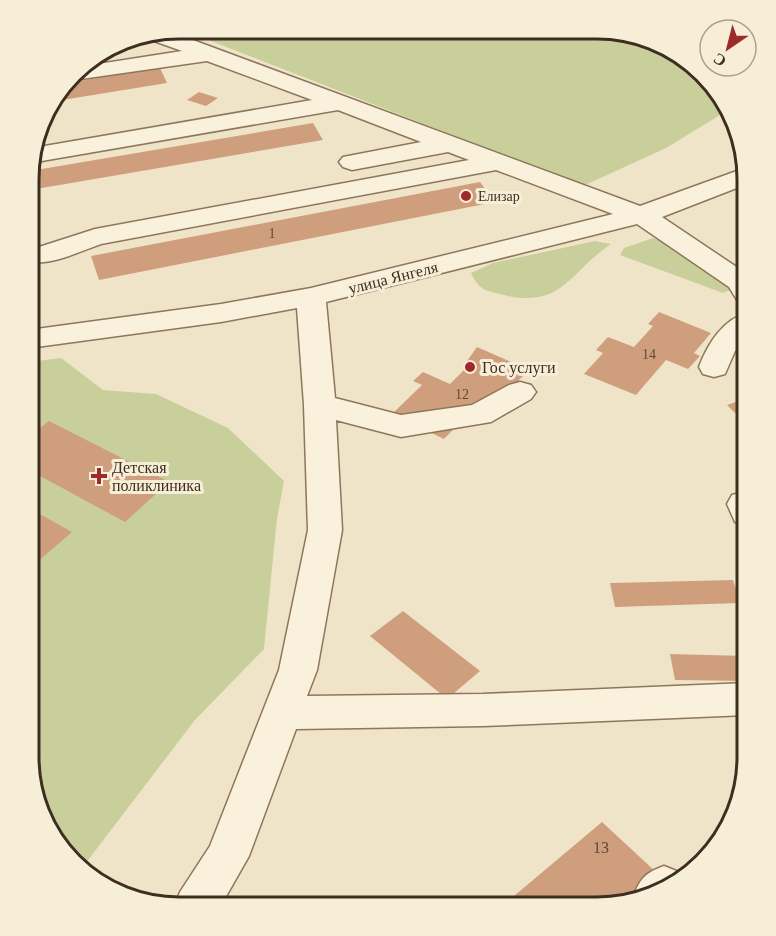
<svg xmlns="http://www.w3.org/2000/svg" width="776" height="936" font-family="Georgia,serif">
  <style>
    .green { fill: #c9cf9b }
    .building { fill: #cf9f7d }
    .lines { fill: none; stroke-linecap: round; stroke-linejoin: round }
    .minor-casing { stroke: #8d765c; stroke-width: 3 }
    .minor { fill: #faf1dc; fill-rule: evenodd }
    .poi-dot { fill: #9e2a2b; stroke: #f7eed8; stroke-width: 2 }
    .labels { text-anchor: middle; stroke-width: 6; stroke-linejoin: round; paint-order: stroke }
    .far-poi-label { font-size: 14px; fill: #3d2e20; stroke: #f7eed8; text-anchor: start }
    .number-label { font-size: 14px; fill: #624a37 }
    .street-label { font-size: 16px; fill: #3d2e20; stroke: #f7eed8 }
    .poi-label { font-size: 16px; fill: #3d2e20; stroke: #f7eed8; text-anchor: start }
    .near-number-label { font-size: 16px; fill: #624a37 }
    .rim { fill: none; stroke: #3d2e20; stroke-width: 3 }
  </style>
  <rect width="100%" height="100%" fill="#f0e4c8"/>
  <path class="green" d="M617,30L675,52L692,77L725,112L666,148L583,186L198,36Z
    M653,238L663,242L735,288L723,293L620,255L624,248Z
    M595,241L611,244C569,272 563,309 504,295C486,291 479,290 471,273L493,263Z
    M61,358L103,390L156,394L228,428L284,481L277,519L264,649L195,720L82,868L48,832L29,758V362Z"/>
  <path class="building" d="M160,68L167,83L50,102L66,83Z
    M199,92L218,98L206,106L187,100Z
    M313,123L323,140L30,190V171Z
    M480,182L495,202L99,280L91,256Z
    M659,312L711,333L694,353L700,356L688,369L666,360L636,395L584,374L603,353L596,350L608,337L634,347L653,326L648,324Z
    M477,347L529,370L507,392L482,400L444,439L392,414L422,385L413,381L423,372L450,384L471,363L467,361Z
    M747,398V422L745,423L727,405Z
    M49,421L169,482L125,522L29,470V436Z
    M29,508L72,532L29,569Z
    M733,580L740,603L615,607L610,583Z
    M403,611L480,671L447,699L370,636Z
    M670,654L747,656V681L675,680Z
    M602,822L656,872L621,903L607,907H501Z"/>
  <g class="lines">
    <g class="minor-casing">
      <path id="minor" d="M151,36H182L640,206L745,168L747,184L662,217L747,274V302L737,300L729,287L637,224L326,302L335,398L401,415L472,405L509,385L520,382L531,385L536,392L531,399L491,422L401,437L336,420L342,530L317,670L307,696L483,694L747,683V715L483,726L296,729L249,856L220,907H174L180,892L210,846L279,670L308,530L304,405L297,308L221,322L29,348V330L221,304L311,288L613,214L496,170L101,244C78,252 53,265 30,262V246L39,247L95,229L469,160L448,152L352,170L343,167L339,162L343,157L421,142L338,110L30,163L33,148L312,100L207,61L67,81L79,67L182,51L154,41Z
        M747,313V339L735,351L725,374L714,377L703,374L699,367C707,345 723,319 747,313Z
        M747,491V525L735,522L727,504L732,495Z
        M664,866L679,872L682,878L672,888L638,898L635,892C642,876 648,872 664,866Z"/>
    </g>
    <use href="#minor" class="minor"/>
  </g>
  <g class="poi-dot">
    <circle cx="466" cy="196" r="6"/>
    <circle cx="470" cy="367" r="6"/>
    <path d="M96 467h6v6h6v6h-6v6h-6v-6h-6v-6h6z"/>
  </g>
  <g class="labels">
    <g class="far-poi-label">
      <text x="478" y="201">Елизар</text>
    </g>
    <g class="number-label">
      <text x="272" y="238">1</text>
      <text x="649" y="359">14</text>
      <text x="462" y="399">12</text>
    </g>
    <g class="street-label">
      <text transform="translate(393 277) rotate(-14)" y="6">улица Янгеля</text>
    </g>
    <g class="poi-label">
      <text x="482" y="373">Гос услуги</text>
      <text x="112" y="473">Детская<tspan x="112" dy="18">поликлиника</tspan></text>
    </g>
    <g class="near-number-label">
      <text x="601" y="853">13</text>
    </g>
  </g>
  <path d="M0 0H776V936H0ZM179 39H597A140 140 0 0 1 737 179V757A140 140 0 0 1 597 897H179A140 140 0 0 1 39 757V179A140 140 0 0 1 179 39Z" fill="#f7eed8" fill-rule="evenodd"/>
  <path class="rim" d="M179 39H597A140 140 0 0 1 737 179V757A140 140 0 0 1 597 897H179A140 140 0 0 1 39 757V179A140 140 0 0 1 179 39Z"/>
  <g transform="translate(728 48) rotate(215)"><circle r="28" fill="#f7eed8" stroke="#ada18e" stroke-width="1.5"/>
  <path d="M0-4.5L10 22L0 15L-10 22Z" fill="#9e2a2b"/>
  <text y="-9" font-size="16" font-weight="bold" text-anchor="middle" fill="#3d2e20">С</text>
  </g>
</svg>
